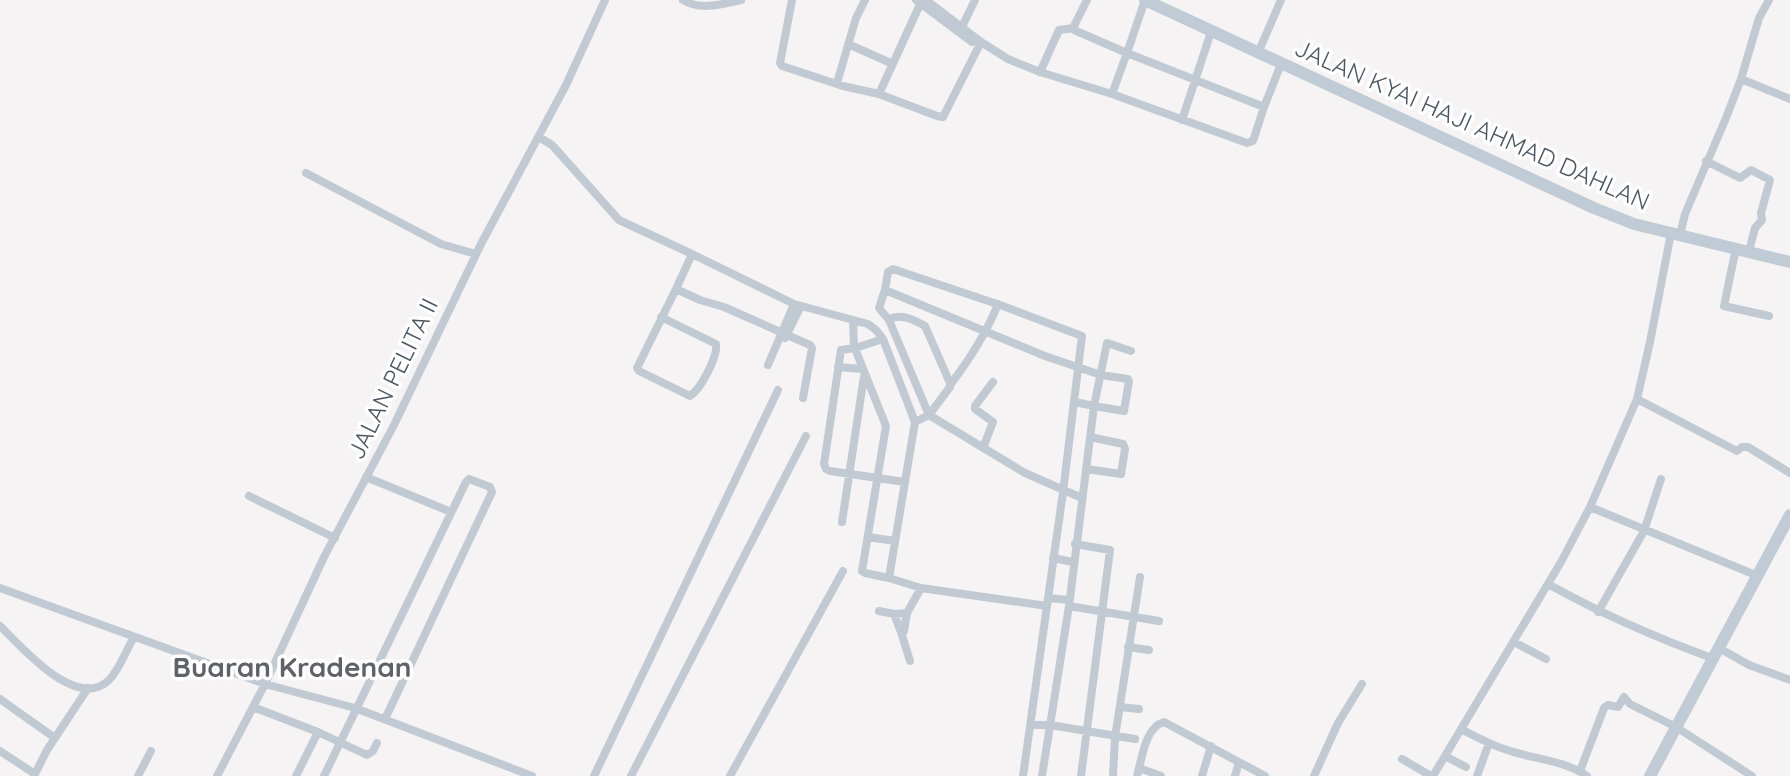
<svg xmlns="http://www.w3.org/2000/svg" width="1790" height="776" font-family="Quicksand,sans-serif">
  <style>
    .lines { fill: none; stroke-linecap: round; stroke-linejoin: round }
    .street { stroke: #c1cad2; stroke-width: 8 }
    .secondary { stroke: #c1cbd6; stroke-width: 12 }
    .labels { text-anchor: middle; stroke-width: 7; stroke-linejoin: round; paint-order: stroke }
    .street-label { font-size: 24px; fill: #4a5661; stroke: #fff }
    .quarter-label { font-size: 28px; font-weight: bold; fill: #5f6368; stroke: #fff }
  </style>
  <rect width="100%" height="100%" fill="#f5f3f3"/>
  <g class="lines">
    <path class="street" d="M683,0C700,11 723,4 741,0
      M792,0L780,63L782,66L843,86L879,94L937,116L943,117L981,42
      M916,0L972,42
      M926,0L981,42L1008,59L1040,72L1112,94L1247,143L1253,141L1264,107L1281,64
      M1087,0L1074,26V30L1127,53L1145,0
      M962,27L975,0
      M848,44L893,64
      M1258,53L1281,0
      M1040,72L1059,30L1074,28
      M1741,79L1790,99
      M837,83L856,18L865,0
      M879,94L922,0
      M1112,94L1127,53L1264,107
      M1182,120L1211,32
      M539,137L552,145L619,220L692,254L676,289L700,300L724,307L810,345L812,348L803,398
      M1706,161L1740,178L1751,170L1770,180L1761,213L1762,220L1755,228L1749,251
      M306,173L441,244L476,254
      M1680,235L1685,214L1726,118L1741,79L1759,18L1769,0
      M1736,248L1724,306L1769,316
      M692,254L794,304
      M885,290L888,272L893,269L1003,306L1082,336L1063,492L1023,776
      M661,317L716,344C718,356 701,389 690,396L639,371L637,368L676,289
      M853,320L854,346L886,426L862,571L865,573L889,578
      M889,320C899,312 915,320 925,326L950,383V387L929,415L915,422L889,578L921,588L1047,606
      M785,338L801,306
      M883,339L855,348L841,350L824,464L826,469L830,471L905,482
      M768,365L794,304L868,324L876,330L883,339L915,422
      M838,367L862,369
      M950,385C970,359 986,334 998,304
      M1637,399L1737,451L1742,447H1748L1790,473
      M1075,402L1094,406L1107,343L1131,351
      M983,448L993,422L975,409V406L993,382
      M1086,469L1121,474L1125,449L1123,444L1090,437
      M366,477L451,512
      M249,496L335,538
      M1590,507L1637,399L1650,342L1671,233
      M842,522L864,376
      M868,537L895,541
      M1075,544L1110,550L1081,776
      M1053,558L1073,562
      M1548,584C1602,614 1654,637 1712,658
      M0,588L265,684L355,708L532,776
      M1048,598L1070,600
      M1069,606L1159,621
      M879,611L894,614L907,613
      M1598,612L1644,531L1661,479
      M894,614L901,632L904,631L907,613L921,588
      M0,626C21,646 76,712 109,680C120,669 126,650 134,637
      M901,632L910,661
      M1514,642L1546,659
      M1128,647L1149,650
      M1719,648L1749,665L1790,680
      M0,699L55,738
      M253,707L318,732L296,776
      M1120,707L1139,709
      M1031,725H1050L1135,739
      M1461,729C1476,737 1491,745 1507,750C1533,759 1564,760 1587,776
      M318,732L367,755L373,751L377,743
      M0,751L35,774
      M1445,756L1466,767
      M1402,759L1431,776
      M1139,768L1161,776
      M1580,771L1604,708L1608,705L1618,707L1624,697L1630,704L1676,727L1752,776
      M34,776L47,750L88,688
      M138,776L151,751
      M217,776L265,684L324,557L394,425L481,244L566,85L605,0
      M324,776L466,482L469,479L490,487L492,492L385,719
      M594,776L778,390
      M631,776L806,436
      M730,776L843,571
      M1042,776L1069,606L1094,406L1124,411L1129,381L1128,379L1101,375L1045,356L885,290L879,308L889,320L929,415L1025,473L1082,498
      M1113,776L1115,737L1140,577
      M1137,776C1142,759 1145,727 1164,722L1265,776
      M1202,776L1211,746
      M1235,776L1239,762
      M1314,776L1338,723L1362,684
      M1433,776L1561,562L1590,507L1758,576
      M1477,776L1489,743"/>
    <path class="secondary" d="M1145,0L1594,208L1634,224L1790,262
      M1650,776L1790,515"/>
  </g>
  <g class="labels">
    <g class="street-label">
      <text transform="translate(1472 125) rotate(24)" y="8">JALAN KYAI HAJI AHMAD DAHLAN</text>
      <text transform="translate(393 379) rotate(-64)" y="8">JALAN PELITA II</text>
    </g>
    <g class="quarter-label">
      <text x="292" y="677">Buaran Kradenan</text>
    </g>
  </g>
</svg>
